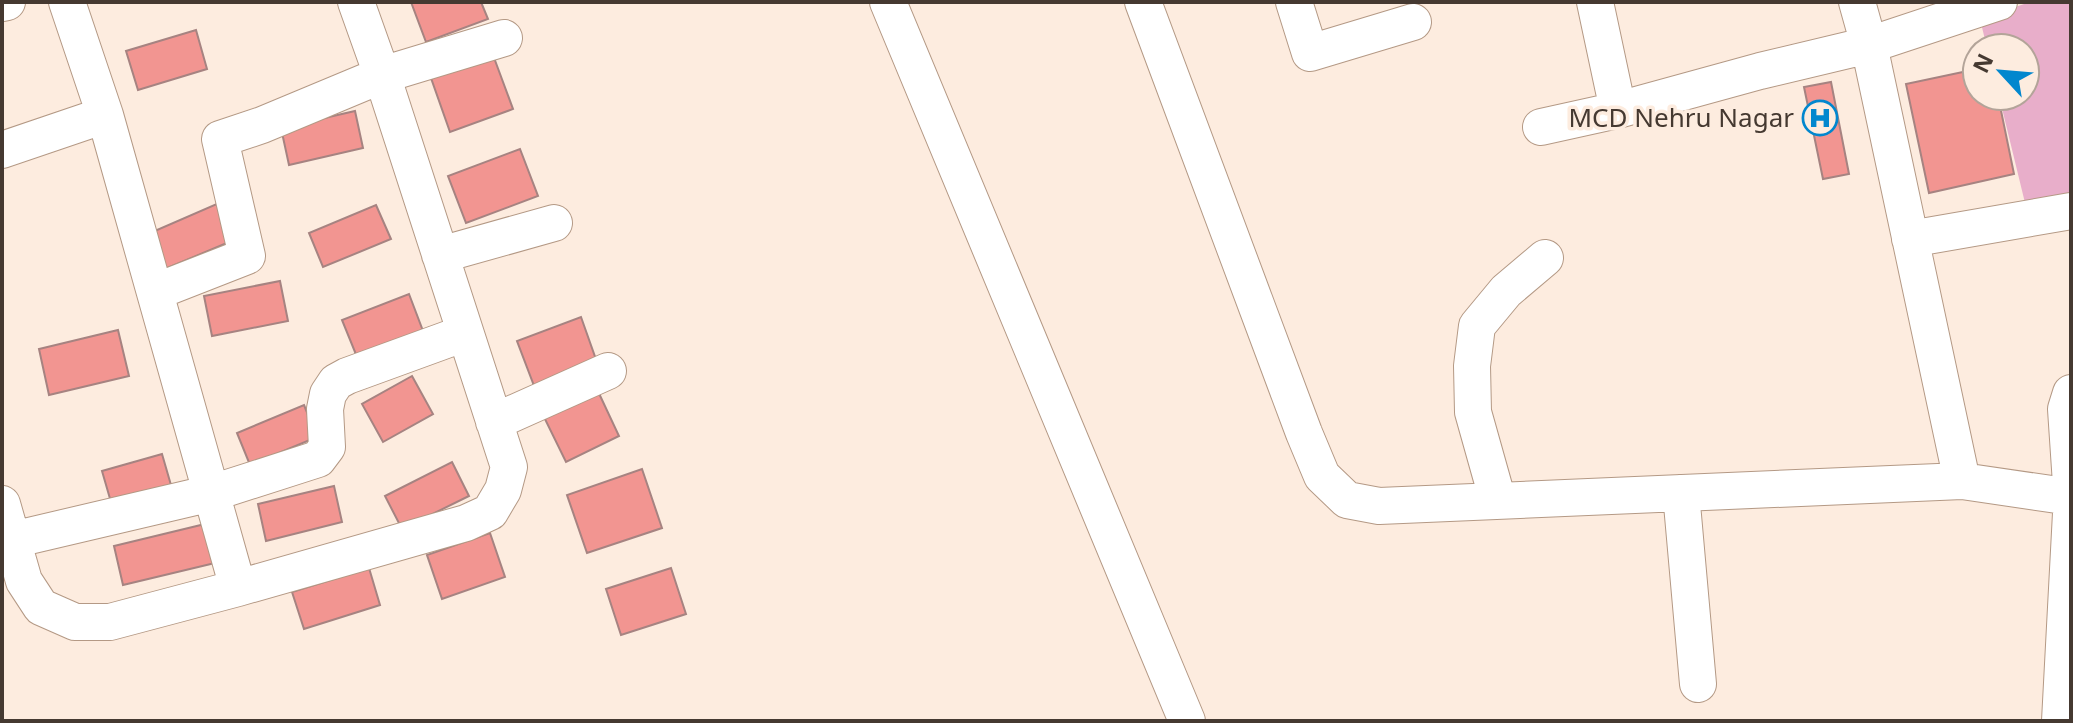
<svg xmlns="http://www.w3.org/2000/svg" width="2073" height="723" font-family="'Noto Sans',sans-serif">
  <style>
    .green { fill: #e8aeca }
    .building { fill: #f29591; stroke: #a68381; stroke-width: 2 }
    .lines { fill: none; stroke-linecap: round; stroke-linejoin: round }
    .minor-casing { stroke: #b49985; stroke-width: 38 }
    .minor { stroke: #fff; stroke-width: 36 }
    .labels { text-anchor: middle; stroke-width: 7; stroke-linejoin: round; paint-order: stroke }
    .poi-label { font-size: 26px; fill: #453931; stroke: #fdecdf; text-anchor: end }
  </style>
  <rect width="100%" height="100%" fill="#fdecdf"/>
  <path class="green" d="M2030,2H2071V199L2026,207L1999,96H2025V48H1987L1980,19Z"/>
  <path class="building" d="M411,2H481L488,19L426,42Z
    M196,30L207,69L138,90L126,51Z
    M493,55L513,109L450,132L431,78Z
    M1977,69V96H1998L2014,174L1929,193L1906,84Z
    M1831,82L1849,174L1823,179L1804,87Z
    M355,111L363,148L289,165L281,128Z
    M520,149L538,196L466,223L448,176Z
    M219,203L234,240L165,269L150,233Z
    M376,205L391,239L323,267L309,233Z
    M280,281L288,321L212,336L204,296Z
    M409,294L423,331L357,357L342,320Z
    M581,317L599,368L536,391L517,341Z
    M118,330L129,376L49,395L39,349Z
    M412,376L433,414L383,442L362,404Z
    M596,387L619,436L566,462L542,413Z
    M304,405L317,437L250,465L237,433Z
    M162,454L173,492L113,509L102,471Z
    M452,462L469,496L402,529L385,496Z
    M642,469L662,528L587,553L567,495Z
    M334,486L342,522L266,541L258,504Z
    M205,524L215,563L123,585L114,546Z
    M490,533L505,577L442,599L427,555Z
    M369,568L380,605L304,629L292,592Z
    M671,568L686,614L621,635L606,589Z"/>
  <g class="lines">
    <g class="minor-casing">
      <path id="minor" d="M67,2L105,115L238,588
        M888,2L1187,721
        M1143,2L1304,433L1322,476L1347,500L1379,506L1962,481L2071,497
        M1294,2L1310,53L1413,22
        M1595,2L1618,110
        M1857,2L1869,45L1962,481
        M2,3L7,2
        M1541,127L1618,110L1760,71L1869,45L1999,2
        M2,150L105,115
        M1910,239L2071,211
        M440,255L554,223
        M155,292L247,256L220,139L262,125L382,75L504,38
        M2071,393L2066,409L2071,484
        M494,422L608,371
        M1681,493L1698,684
        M1498,501L1473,412L1472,366L1477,326L1506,291L1545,258
        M2,504L24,581L41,607L75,622H110L238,588L466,523L490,512L503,490L509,467L382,75L356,2
        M12,540L212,493L318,459L327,447L325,409L328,394L336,382L347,376L465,333
        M2060,721L2071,513"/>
    </g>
    <use href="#minor" class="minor"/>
  </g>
  <defs>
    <g id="hospital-ring" transform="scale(1.8)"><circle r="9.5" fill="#fdecdf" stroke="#0287ce" stroke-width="1.5"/><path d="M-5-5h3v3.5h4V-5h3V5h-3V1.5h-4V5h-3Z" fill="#0287ce"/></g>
  </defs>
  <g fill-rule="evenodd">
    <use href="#hospital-ring" x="1820" y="118"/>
  </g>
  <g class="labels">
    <g class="poi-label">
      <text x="1794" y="127">MCD Nehru Nagar</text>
    </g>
  </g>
  <rect width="2073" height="723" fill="none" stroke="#453931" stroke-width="8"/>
  <g transform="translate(2001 72) rotate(296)"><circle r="38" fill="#fdecdf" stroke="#b3a499" stroke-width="2"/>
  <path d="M0-6L14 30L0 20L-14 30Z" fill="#0287ce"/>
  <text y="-12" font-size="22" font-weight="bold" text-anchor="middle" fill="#453931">N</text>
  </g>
</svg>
